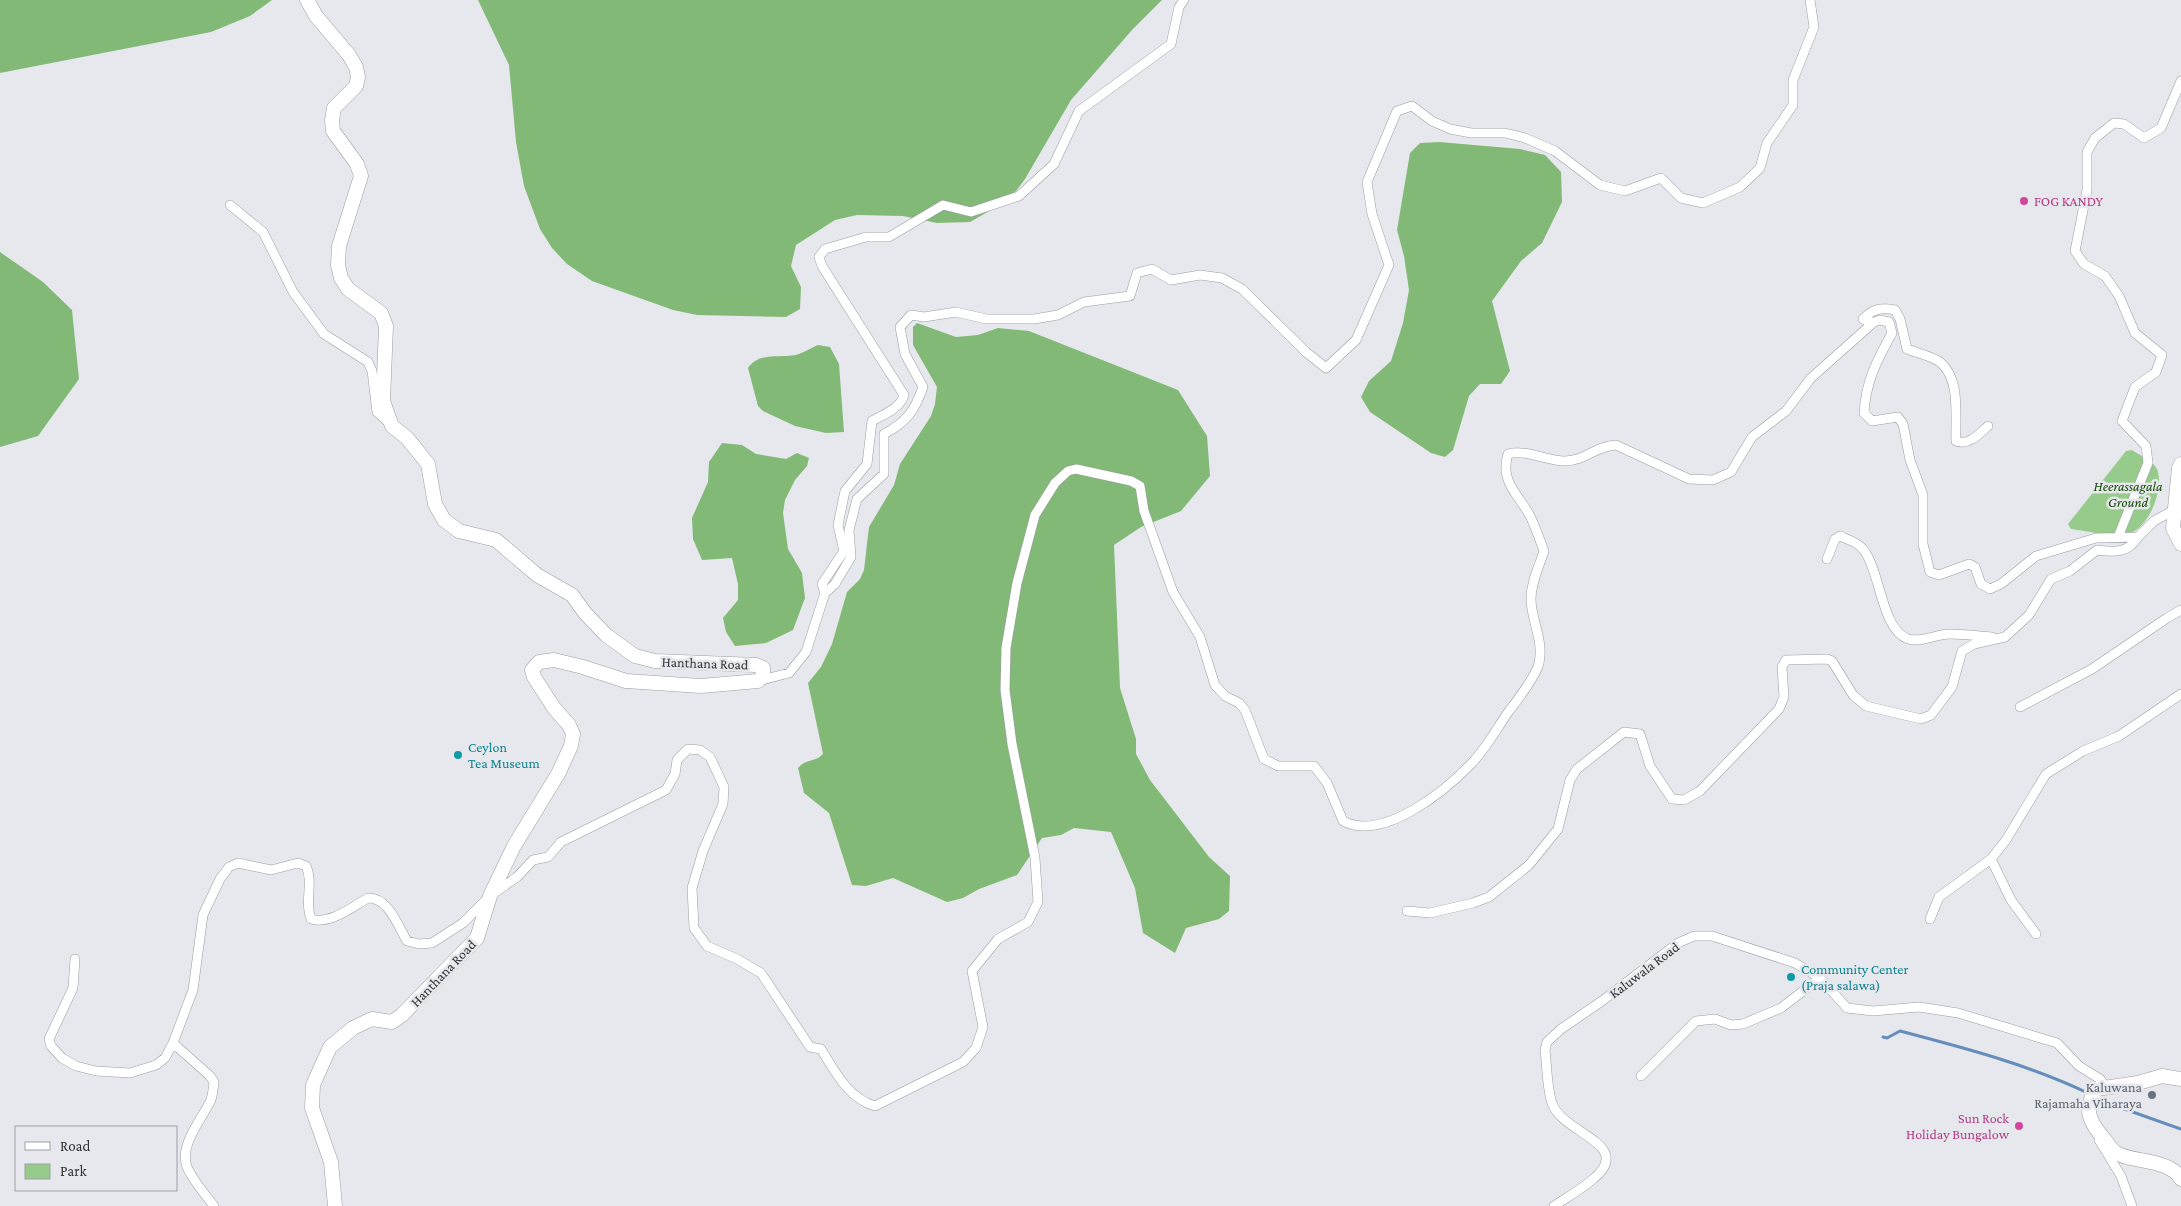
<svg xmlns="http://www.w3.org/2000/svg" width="2181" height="1206" font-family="'Crimson Pro',serif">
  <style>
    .green { fill: #97cb8b }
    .forest { fill: #82b976 }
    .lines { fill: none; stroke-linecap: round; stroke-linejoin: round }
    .stream { stroke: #658dbb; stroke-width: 3 }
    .street-casing { stroke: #9b9da2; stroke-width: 10 }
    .secondary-casing { stroke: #9b9da2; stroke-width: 15 }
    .street { stroke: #fff; stroke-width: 9 }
    .secondary { stroke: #fff; stroke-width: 14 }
    .hotel-dot { fill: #d1479c; stroke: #e6e8ed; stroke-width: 2 }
    .culture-dot { fill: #0f9aa8; stroke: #e6e8ed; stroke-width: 2 }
    .worship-dot { fill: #6b7280; stroke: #e6e8ed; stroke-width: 2 }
    .labels { text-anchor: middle; stroke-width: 5; stroke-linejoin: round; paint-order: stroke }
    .hotel-label { font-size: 14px; fill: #b23c85; stroke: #e6e8ed; text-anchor: start }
    .park-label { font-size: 14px; font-style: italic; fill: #144a03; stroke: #e6e8ed }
    .street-label { font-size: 14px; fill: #313234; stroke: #e6e8ed }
    .culture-label { font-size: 14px; fill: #0d838f; stroke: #e6e8ed; text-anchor: start }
    .worship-label { font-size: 14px; fill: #5b616d; stroke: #e6e8ed; text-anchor: end }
  </style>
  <rect width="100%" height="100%" fill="#e6e8ed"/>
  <path class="green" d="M2132,450C2141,456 2156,462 2158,472C2163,491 2149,528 2128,534C2117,537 2084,531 2071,529L2068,524L2126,451Z"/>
  <path class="forest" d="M0,0H272L250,16L211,32L0,73Z
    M478,0H1162L1132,30L1071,100L1025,179L1010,199L970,222L937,223L903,216L857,215L835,220L796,245L791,266L801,287L800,309L786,317L697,315L673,310L592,281L567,264L552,248L540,229L524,186L516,142L509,65Z
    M1439,142L1520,149L1545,155L1561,172L1562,202L1542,243L1521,261L1492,301L1510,371L1501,384H1480L1469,396L1453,450L1445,457L1431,453L1370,412L1361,397L1369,381L1391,361L1403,323L1409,290L1404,256L1397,230L1410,153L1420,143Z
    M0,252L43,282L72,310L79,379L38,436L0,447Z
    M917,323L956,337L978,335L998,328L1029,331L1178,390L1207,436L1210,476L1181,511L1141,527L1114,545L1120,688L1136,739V754L1150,780L1209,857L1230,876L1229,911L1219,919L1186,928L1175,953L1143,933L1135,888L1111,832L1074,828L1061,835L1042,838L1017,875L979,889L963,898L947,902L893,878L866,886L852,885L829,813L804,793L798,768C805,759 816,762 823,754L808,683L821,667L832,644L847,592L860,579L864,570L869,527L894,485L900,464L931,416L935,404L937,387L913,345V327Z
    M818,345L830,347L839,364L844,432L826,433L795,426L763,411L758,406L748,368C759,352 779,358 796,355C803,353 811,348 818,345Z
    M722,443L742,445L756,454L786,459L797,453L809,458L807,466L795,480L785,500L783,513L788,549L802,573L805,598L793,630L766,643L735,646L726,632L723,618L738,600V584L732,558L702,560L693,539L692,518L708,482L709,462Z"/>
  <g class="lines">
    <path class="stream" d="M1883,1037L1887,1038L1900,1031C1965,1048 2030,1065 2090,1094
      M2095,1097L2113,1105L2181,1129"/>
    <g class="street-casing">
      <path id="street" d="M1184,0L1179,7L1171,44L1079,111L1054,164L1019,196L971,212L943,205L889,237H866L825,249L819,257L822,266L904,395C901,408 883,415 872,421L867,464L845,491L838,525L844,551L822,584L825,593L835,584L851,557L849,530L857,499L884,474V434C907,422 915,410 923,387L905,354L900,327L911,315L924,317L956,312L986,319H1034L1058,315L1084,302L1130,296L1137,273L1152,269L1171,280L1200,275L1222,278L1242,289L1306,352L1326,368L1356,340L1389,265L1372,214L1367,182L1397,111L1412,106L1432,121L1450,129L1471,133H1505L1525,138L1555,151L1600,185L1625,191L1661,178L1681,198L1703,203L1740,187L1760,168L1767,143L1793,105V80L1814,27L1810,0
        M230,205L263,232L293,292L324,334L368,362L372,371L377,412L388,422
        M1874,322H1869L1863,319C1873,309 1881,307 1895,310L1900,319L1907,349C1917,353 1931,356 1940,362C1961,379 1955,417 1956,441C1969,446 1979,434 1988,426
        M2118,537L2148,463L2146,446L2122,421L2135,387L2156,372L2162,355L2135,333L2119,296L2105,276L2084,264L2075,251L2087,190V152L2095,138L2114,123L2124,124L2144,138L2161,128L2181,81
        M1827,559L1835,539L1840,536C1847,539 1859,543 1863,549C1881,572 1881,629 1908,639C1922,643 1936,634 1950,634C1964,634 1978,636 1992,637
        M758,681L789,673L806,652L825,593
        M2020,707L2092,669L2167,618L2181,610
        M1991,859L2011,900L2036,934
        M1407,911L1430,913L1473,903L1489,897L1529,865L1558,829L1570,780L1577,769L1624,732L1640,734L1650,766L1672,799L1684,800L1700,791L1779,709L1784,697L1782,667L1786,660L1827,659L1832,661L1853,695L1866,706L1921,719L1931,715L1952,687L1962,651L1974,644L2005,637L2029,615L2051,579L2070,571L2097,550C2115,552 2127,554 2138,537
        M1930,919L1939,897L1991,859L2006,840L2046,774L2083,751L2119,736L2181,694
        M75,959L73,988L49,1039L51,1046L62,1058L76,1066L96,1071L130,1073L156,1065L165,1058L173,1043L193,990L203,915L220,879L229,867L238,863L271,870L298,863L306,866C314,883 304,901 311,919C330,925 352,907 368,898C388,897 398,926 407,941L419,944L432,943L463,923L490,896L517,877L533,860L548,857L561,842L666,790L675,774L677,760L688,749L700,750L710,757L724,787L723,804L703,851L692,888L694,928L707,946L737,959L761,973L810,1047L821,1049C835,1072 848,1098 875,1106L963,1062L976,1048L983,1027L972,971L998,939L1028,922L1038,902L1035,858L1012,744L1005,690L1006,648L1017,583L1035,515L1055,483L1068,471L1076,469L1131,481L1140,486L1144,511L1173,592L1200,637L1215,685L1225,696L1239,703L1245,710L1264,759L1278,766H1314L1327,783L1343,821C1383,842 1445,791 1471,764C1486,749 1497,728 1509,711C1517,701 1537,674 1539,663C1544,640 1531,620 1531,599C1531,582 1539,567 1544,551C1540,540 1536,529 1531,518C1520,495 1499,483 1508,454C1527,449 1546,461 1565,461C1585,461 1595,446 1616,445L1689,479L1713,480L1731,472L1752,437L1786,411L1811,378L1874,322L1880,320L1889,322L1892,333C1877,361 1866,380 1864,413L1872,421L1898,417L1903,424L1910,460L1923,495V544L1930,572L1939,575L1969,564L1975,567L1981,584L1990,589L2001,584L2036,556L2096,538L2138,537L2154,521L2174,510
        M173,1043L210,1076L214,1082C213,1089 213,1096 210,1102C201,1120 179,1145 187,1167C193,1181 205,1194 214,1206
        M1641,1076L1696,1021L1715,1019L1731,1025L1743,1024L1781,1008L1820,978
        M2099,1140L2121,1176L2132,1206
        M1554,1206C1566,1198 1580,1190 1592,1180C1637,1144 1562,1134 1552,1103C1547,1089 1547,1066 1545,1050L1547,1042L1561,1029L1602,1001L1678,943L1694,936H1712L1795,963L1820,978L1847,1008L1873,1011L1919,1007L1958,1013L2057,1043L2079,1066L2100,1079L2105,1086"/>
    </g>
    <g class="secondary-casing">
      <path id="secondary" d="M307,0L316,16L349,55L356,67L358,77L356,86L334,108L332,120L333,131L357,164L361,176L339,246L338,265L341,278L348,289L381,313L386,326L383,401L392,426L407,438L428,464L435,504L444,520L459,531L496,540L537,575L572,595L585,613L606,635L635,656L655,661L756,665L763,668V676L758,681L701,686L626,681L583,667L554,660L539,662L532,670L534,677L554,708L569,725L573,734L571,746L558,774L514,846L490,896L477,938L402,1015L392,1022L372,1019L353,1028L330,1047L313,1085L312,1108L331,1162L335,1206
        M2181,464L2179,468L2173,528L2181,544
        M2181,1079L2162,1076L2138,1083L2097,1089C2082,1109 2090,1123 2105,1140C2108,1144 2111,1149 2115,1152C2130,1163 2170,1158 2181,1179"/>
    </g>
    <use href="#street" class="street"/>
    <use href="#secondary" class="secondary"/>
  </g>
  <g class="hotel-dot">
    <circle cx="2024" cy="201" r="5"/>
    <circle cx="2019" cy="1126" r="5"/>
  </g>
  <g class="culture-dot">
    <circle cx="458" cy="755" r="5"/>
    <circle cx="1791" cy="977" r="5"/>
  </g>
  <circle class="worship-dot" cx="2152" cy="1095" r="5"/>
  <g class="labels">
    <g class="hotel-label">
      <text x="2034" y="206">FOG KANDY</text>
      <text x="2009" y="1123" text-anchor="end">Sun Rock<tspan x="2009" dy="16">Holiday Bungalow</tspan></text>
    </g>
    <g class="park-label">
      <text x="2128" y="491">Heerassagala<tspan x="2128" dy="16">Ground</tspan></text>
    </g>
    <g class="street-label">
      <text transform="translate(705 663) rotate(2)" y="5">Hanthana Road</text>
      <text transform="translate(1644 970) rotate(-37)" y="5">Kaluwala Road</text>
      <text transform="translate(443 973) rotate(-46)" y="5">Hanthana Road</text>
    </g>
    <g class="culture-label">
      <text x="468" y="752">Ceylon<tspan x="468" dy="16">Tea Museum</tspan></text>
      <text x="1801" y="974">Community Center<tspan x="1801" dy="16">(Praja salawa)</tspan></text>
    </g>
    <g class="worship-label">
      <text x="2142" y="1092">Kaluwana<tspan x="2142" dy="16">Rajamaha Viharaya</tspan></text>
    </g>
  </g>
  <rect x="15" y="1126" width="162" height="65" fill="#e6e8ed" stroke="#9e9fa3"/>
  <rect x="25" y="1142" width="25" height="8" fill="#ffffff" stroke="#9e9fa3"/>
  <text x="60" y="1151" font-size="15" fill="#313234">Road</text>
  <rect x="25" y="1164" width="25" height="15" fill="#97cb8b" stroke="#9e9fa3"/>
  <text x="60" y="1176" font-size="15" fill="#313234">Park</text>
</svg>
